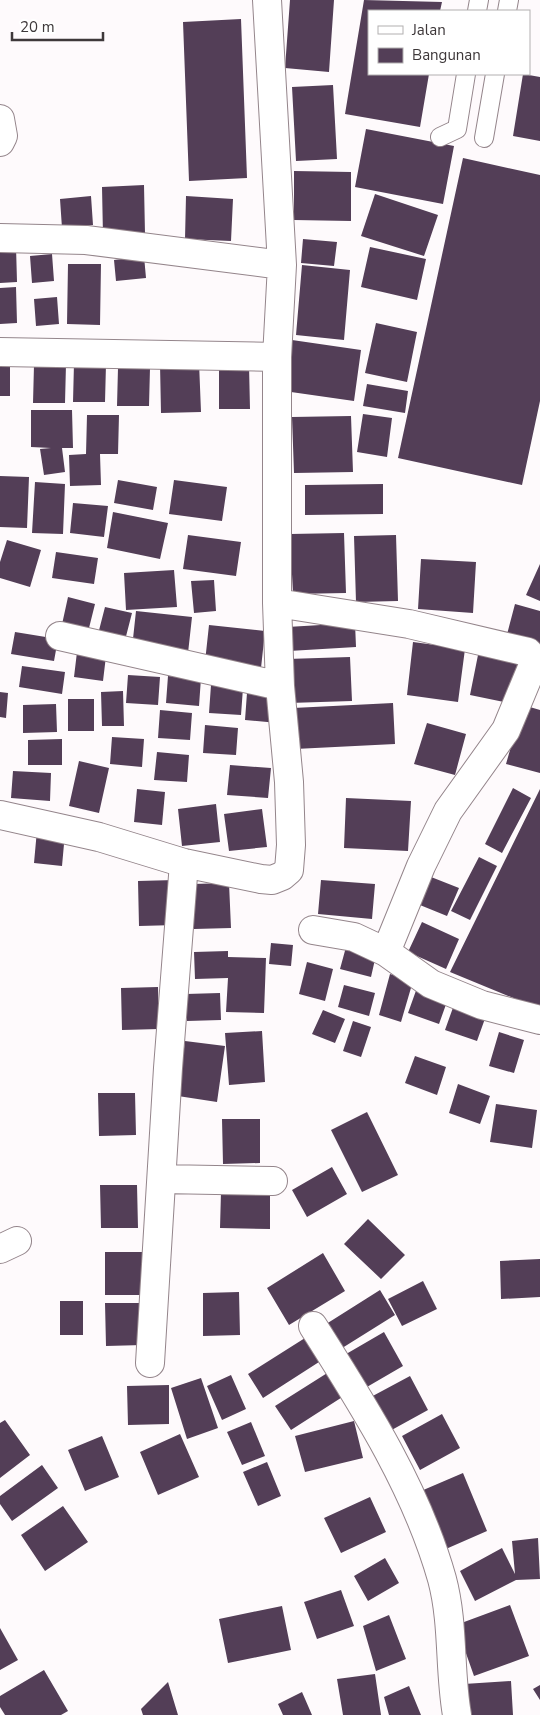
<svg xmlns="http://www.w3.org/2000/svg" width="540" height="1715" font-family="'Nunito Sans',sans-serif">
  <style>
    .building { fill: #533e57 }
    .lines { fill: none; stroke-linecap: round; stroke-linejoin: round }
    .service-casing { stroke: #94858b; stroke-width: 20 }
    .minor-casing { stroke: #94858b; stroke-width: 30 }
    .service { stroke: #fff; stroke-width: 18 }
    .minor { stroke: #fff; stroke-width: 28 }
  </style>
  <rect width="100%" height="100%" fill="#fefafc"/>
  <path class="building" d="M290,0H334L329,72L285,68Z
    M364,0L442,2L440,11H369V74H429L420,127L345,114Z
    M241,19L247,178L189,181L183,22Z
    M523,74L540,77V141L513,136Z
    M333,85L337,159L296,161L292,87Z
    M366,129L454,146L443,204L355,187Z
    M463,158L540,175V401L522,485L398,458Z
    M294,171L351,172V221L294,220Z
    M144,185L145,234L103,236L102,187Z
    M375,194L438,215L424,256L361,236Z
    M91,196L93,225L62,228L60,199Z
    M186,196L233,199L231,241L185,239Z
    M303,239L337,242L334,266L301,263Z
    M16,246L17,282L0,283V247Z
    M370,247L426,259L417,300L361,287Z
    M52,254L54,281L32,283L30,256Z
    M144,256L146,278L116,281L114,260Z
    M68,264H101L100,325L67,324Z
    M302,265L350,270L344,340L296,335Z
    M16,287L17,323L0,324V288Z
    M57,297L59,324L36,326L34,299Z
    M376,323L417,332L407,382L365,373Z
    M292,340L361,350L354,401L284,391Z
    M0,360H10V396H0Z
    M199,362L201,412L161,413L160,364Z
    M74,363L106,364L105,402H73Z
    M66,364L65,403H33L34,365Z
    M219,365H249L250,409H219Z
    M118,368H150L149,406H117Z
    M367,384L408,391L405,413L363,406Z
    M31,410H72L73,448H62L65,472L44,475L40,449L51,448L31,447Z
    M363,414L392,418L387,457L357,452Z
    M87,415H119L118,454H100L101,485L70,486L69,455L86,454Z
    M351,416L353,472L294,473L292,417Z
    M0,476L29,477L27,528L0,527Z
    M118,480L157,487L153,510L114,503Z
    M174,480L227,487L222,521L169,514Z
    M35,482L65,484L63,534L32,533Z
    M383,484V514L305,515V485Z
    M73,503L108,506L104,537L70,533Z
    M113,512L168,523L160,559L107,548Z
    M344,533L346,593L293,594L290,534Z
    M188,535L241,542L236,576L183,569Z
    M396,535L398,601L356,602L354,536Z
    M7,540L41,550L30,587L0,578V562Z
    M56,552L98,558L94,584L52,578Z
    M421,559L476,562L473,613L418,609Z
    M540,564V601L526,595Z
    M174,570L177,607L126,610L124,573Z
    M214,580L216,611L194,613L191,581Z
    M68,597L95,604L87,636L61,629Z
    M515,604L540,611V651L505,642Z
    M105,607L132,613L123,648L96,642Z
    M136,611L192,617L188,653L132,648Z
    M355,623L356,647L289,651L287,627Z
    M209,625L265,631L261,668L205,662Z
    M15,632L58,639L54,661L11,654Z
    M413,642L465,649L458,702L407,695Z
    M480,645L524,654L514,704L470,695Z
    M77,652L106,656L103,681L74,677Z
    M350,657L352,701L289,703L287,659Z
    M22,666L65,672L62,694L19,687Z
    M128,675L160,677L158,705L126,703Z
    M168,676L201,678L199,706L166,703Z
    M211,685L243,688L241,715L209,713Z
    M123,691L124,726H102L101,692Z
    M0,692L8,693L6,718L0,717Z
    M247,693L280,695L278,723L245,720Z
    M68,699H94V731H68Z
    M393,703L395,744L295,749L293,708Z
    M56,704L57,732L23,733V705Z
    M523,705L540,710V773L506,764Z
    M160,710L192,713L190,740L158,738Z
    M427,723L466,734L455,775L414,764Z
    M205,725L238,728L236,755L203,753Z
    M112,737L144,739L142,767L110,764Z
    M62,739V765H28V740Z
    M157,752L189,755L187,782L154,780Z
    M79,761L109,768L99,813L69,806Z
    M230,765L271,768L268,798L227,795Z
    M13,771L51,773L50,801L11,798Z
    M513,788L531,798L502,853L485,844Z
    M137,789L165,792L162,825L134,822Z
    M540,789V1009L450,972Z
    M346,798L411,801L408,851L344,848Z
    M216,804L220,842L182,846L178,809Z
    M262,809L267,847L229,851L224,814Z
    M37,830L65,833L62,866L34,863Z
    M479,857L497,866L470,920L451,911Z
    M426,875L459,888L447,916L415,903Z
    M175,880L176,925L139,926L138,881Z
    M321,880L375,884L372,919L318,914Z
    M229,883L231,928L194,929L192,884Z
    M422,922L459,939L446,969L408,952Z
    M271,943L293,945L291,966L269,964Z
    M346,947L376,955L371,977L340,969Z
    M228,951V957L266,958L264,1013L226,1012L228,978L195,979L194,952Z
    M307,962L333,969L325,1001L299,994Z
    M390,974L413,981L401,1022L379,1015Z
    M344,985L375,993L369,1016L338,1007Z
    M418,985L449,996L439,1024L408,1013Z
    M158,987L159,1029L122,1030L121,988Z
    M220,993L221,1020L187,1021L186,994Z
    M455,1002L487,1013L477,1041L445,1030Z
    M323,1010L345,1019L335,1043L312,1034Z
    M353,1021L371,1027L361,1057L343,1051Z
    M262,1031L265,1082L229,1085L225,1033Z
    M499,1032L524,1040L514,1073L489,1066Z
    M185,1041L225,1046L217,1102L178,1096Z
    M415,1056L446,1067L437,1095L405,1083Z
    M458,1084L490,1096L480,1124L449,1113Z
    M98,1093H135L136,1135L99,1136Z
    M496,1104L537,1110L532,1148L490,1142Z
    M367,1112L398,1175L362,1192L331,1130Z
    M222,1119H260V1163L223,1164Z
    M332,1167L347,1194L307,1217L292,1190Z
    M100,1185H137L138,1228H101Z
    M221,1192L270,1193V1229L220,1228Z
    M368,1219L405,1255L381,1279L344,1244Z
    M105,1252H142V1295H105Z
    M323,1253L345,1291L289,1325L267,1288Z
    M540,1259V1297L501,1299L500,1261Z
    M423,1281L437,1309L402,1326L388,1299Z
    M380,1290L395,1315L339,1350L323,1326Z
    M239,1292L240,1335L203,1336V1293Z
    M60,1301H83V1335H60Z
    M105,1303H142L143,1345L106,1346Z
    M384,1332L403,1366L360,1391L341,1357Z
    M305,1338L319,1362L263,1398L248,1374Z
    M332,1370L347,1394L291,1430L275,1406Z
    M231,1375L246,1409L222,1420L207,1386Z
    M410,1376L428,1410L388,1432L369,1398Z
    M201,1378L218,1428L187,1439L171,1388Z
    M169,1385V1424L128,1425L127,1386Z
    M442,1414L460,1448L420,1470L402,1436Z
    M5,1420L30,1455L0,1478V1423Z
    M354,1421L363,1458L305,1472L295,1436Z
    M251,1422L265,1456L242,1465L227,1432Z
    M180,1434L199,1477L158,1495L140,1452Z
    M102,1436L119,1477L85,1491L68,1450Z
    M267,1462L281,1496L258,1506L243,1472Z
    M42,1465L58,1488L12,1521L0,1504V1496Z
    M463,1473L487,1531L439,1552L414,1494Z
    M370,1497L386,1532L341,1553L324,1518Z
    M63,1506L88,1542L45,1571L21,1535Z
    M538,1538L540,1579L516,1580L475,1601L460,1571L502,1548L515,1574L512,1541Z
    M385,1558L399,1583L368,1601L354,1576Z
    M341,1590L354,1626L317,1639L304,1602Z
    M510,1605L529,1656L474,1676L456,1625Z
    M282,1606L291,1650L228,1663L219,1619Z
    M389,1615L406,1659L376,1671L363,1626Z
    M0,1628L18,1660L0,1670Z
    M44,1670L68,1711L61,1715H5L0,1707V1696Z
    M375,1674L381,1715H343L337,1679Z
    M511,1681L513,1715H466L464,1684Z
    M168,1682L178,1715H143L141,1709Z
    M540,1685V1700L533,1689Z
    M409,1686L421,1715H389L384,1697Z
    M302,1692L312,1715H283L278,1704Z"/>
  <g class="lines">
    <g class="service-casing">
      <path id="service" d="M477,11L479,0
        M507,11L509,0
        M440,137L457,129L466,74
        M484,138L495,74"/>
    </g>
    <g class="minor-casing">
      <path id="minor" d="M0,119L3,136L0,142
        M0,238L86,240L282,265
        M0,352L277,357
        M277,603L409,624L528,652L532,657L533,665L506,730L448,811L421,866L386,952L431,984L482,1005L540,1020
        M60,636L280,686
        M0,815L99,837L184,863L261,879L272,880L282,876L289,870L291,845L289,782L280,686L277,603V357L282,265L267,0
        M313,930L354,937L386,952
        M162,1179L273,1181
        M0,1249L17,1241
        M313,1326C363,1405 416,1487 442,1579C454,1624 449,1670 457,1715
        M150,1363L168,1068L184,863"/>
    </g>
    <use href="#service" class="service"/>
    <use href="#minor" class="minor"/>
  </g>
  <rect x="368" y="10" width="162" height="65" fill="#ffffff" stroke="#b2afb0"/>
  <rect x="378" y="26" width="25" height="8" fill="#ffffff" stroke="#b2afb0"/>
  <text x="412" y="35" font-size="15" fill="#3e383a">Jalan</text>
  <rect x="378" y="48" width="25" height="15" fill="#533e57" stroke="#b2afb0"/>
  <text x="412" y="60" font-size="15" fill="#3e383a">Bangunan</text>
  <path d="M12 32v8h91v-8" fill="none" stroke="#3e383a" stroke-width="2.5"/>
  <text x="20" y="32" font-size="15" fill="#3e383a" stroke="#ffffff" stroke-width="4" paint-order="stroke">20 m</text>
</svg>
